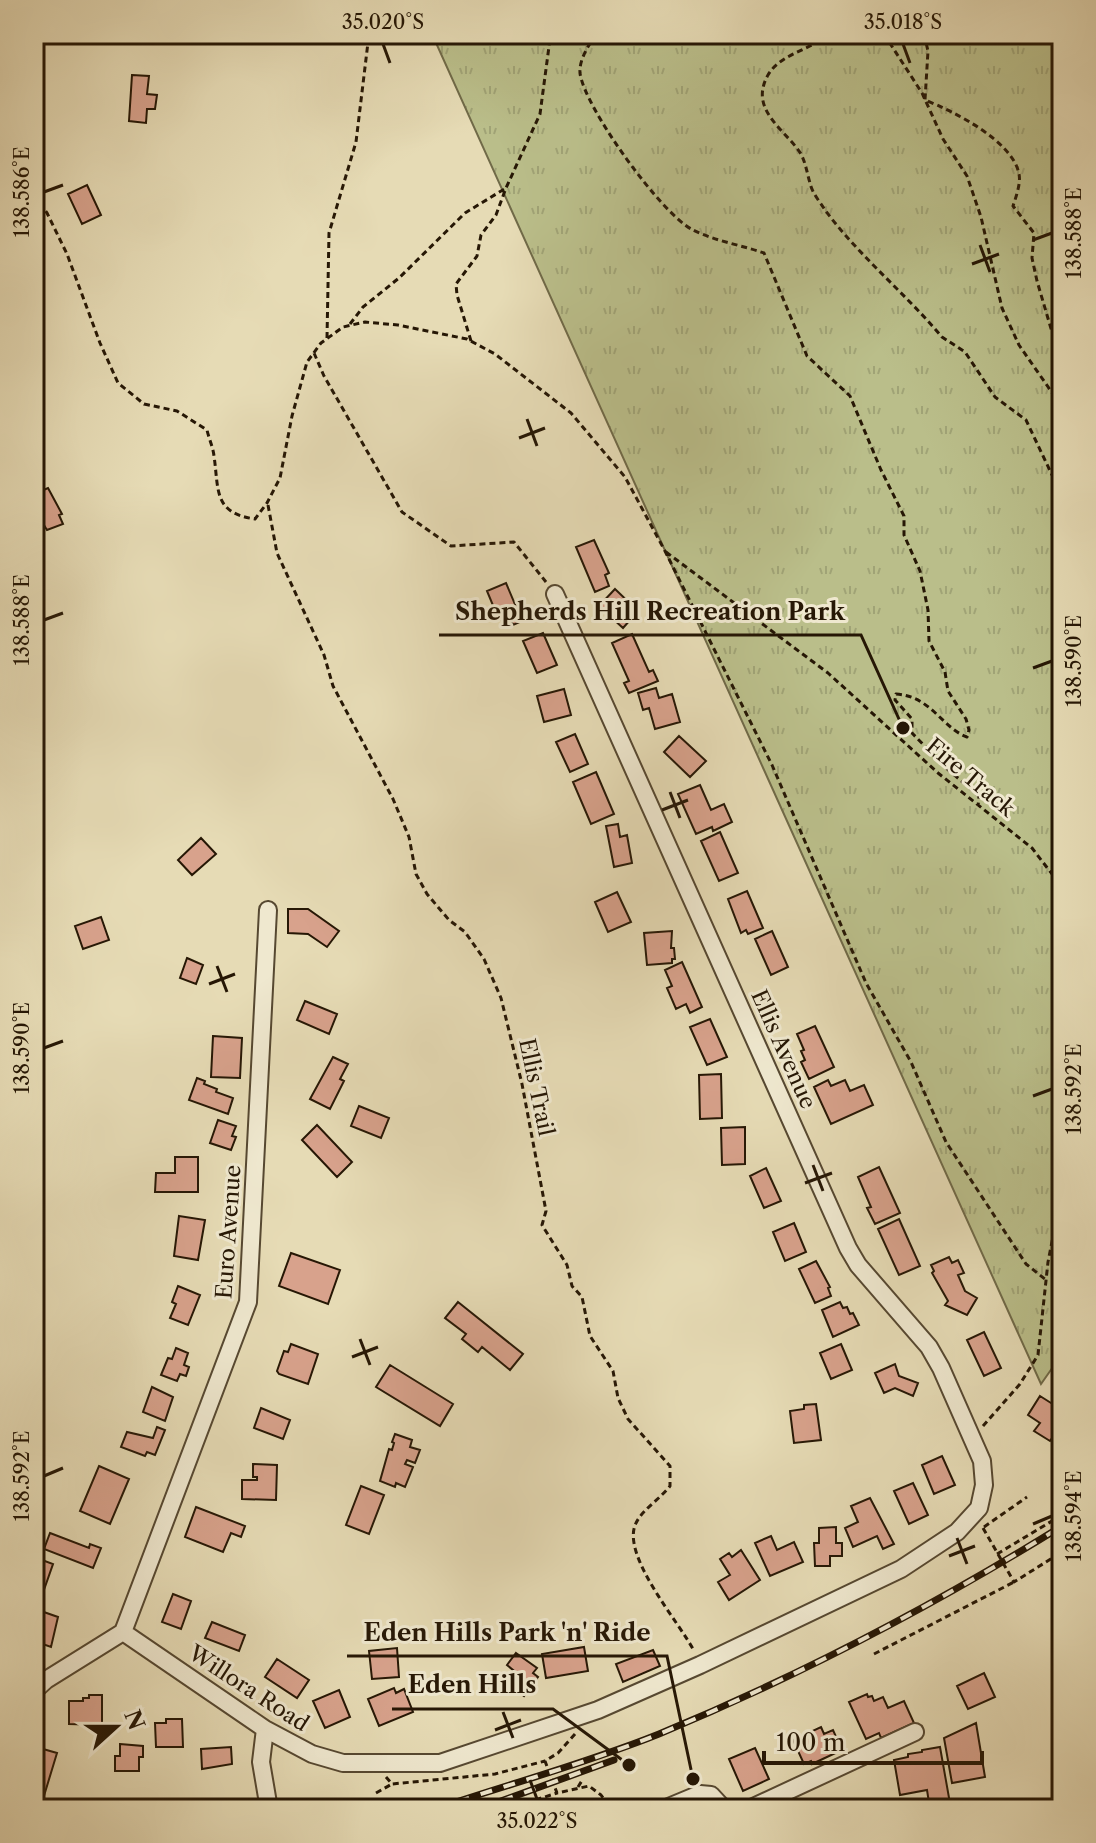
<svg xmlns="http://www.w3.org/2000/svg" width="1096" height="1843" font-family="'Libre Caslon Text',serif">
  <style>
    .park { fill: url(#park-tufts); stroke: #706a48; stroke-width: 2 }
    .building { fill: #d8a28c; stroke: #261705; stroke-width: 2 }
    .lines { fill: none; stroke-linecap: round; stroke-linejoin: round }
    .minor-casing { stroke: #564831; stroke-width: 20 }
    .path { stroke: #261705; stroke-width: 3; stroke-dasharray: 6 4; stroke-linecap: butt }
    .minor { stroke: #efe8cf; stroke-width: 16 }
    .rail-casing { stroke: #261705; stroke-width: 7 }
    .rail { stroke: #efe8cf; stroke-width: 4; stroke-dasharray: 12; stroke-linecap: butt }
    .ticks { fill: none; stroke: #261705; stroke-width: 3 }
    .labels { text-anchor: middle; stroke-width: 6; stroke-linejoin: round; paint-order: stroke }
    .street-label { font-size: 22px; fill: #261705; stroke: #efe8cf }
    .leader { fill: none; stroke: #261705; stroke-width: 3 }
    .callout-dot { fill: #261705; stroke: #efe8cf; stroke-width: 3 }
    .callout-label { font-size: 24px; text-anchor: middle; font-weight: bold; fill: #261705; stroke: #efe8cf; stroke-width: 6; stroke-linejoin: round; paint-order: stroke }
    .neatline { fill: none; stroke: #261705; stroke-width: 3 }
    .ticks-label { font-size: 20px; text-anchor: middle; fill: #261705 }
  </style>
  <defs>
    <pattern id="park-tufts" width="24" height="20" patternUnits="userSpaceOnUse" patternTransform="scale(2)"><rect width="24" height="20" fill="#babe8a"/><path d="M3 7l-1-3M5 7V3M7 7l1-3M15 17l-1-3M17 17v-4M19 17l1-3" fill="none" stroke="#a0a376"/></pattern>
  </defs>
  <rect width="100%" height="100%" fill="#e6dbb5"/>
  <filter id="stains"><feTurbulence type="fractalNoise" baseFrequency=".0025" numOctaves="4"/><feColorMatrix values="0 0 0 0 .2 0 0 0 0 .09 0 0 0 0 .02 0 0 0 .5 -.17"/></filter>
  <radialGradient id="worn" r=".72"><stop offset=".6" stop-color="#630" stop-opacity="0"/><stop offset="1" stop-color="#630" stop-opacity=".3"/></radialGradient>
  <path class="park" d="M432,34H1062V1354L1041,1384Z"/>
  <path class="building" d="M132,75L149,76L147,94L157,95L155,109H147L146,123L129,121Z
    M87,185L101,215L82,224L68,194Z
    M48,488L62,514L59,515L63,524L47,530L34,509V494Z
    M594,540L609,573L605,575L609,586L595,592L576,547Z
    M506,583L522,621L513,625L509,616L499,620L487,591Z
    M615,589L638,611L623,628L599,606Z
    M543,633L557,665L537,673L523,641Z
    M632,634L649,672L653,670L658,681L629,693L624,683L629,681L612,643Z
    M656,688L659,698L672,694L680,722L655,729L649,708L643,710L638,693Z
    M564,689L571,715L544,722L537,696Z
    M575,734L588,764L570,772L556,742Z
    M679,736L706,761L690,777L664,752Z
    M596,772L614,814L591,824L573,782Z
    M700,785L711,810L724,804L732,822L713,831L712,827L696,834L678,794Z
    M618,824L620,837L627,835L632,863L614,867L606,826Z
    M720,832L738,873L719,881L701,841Z
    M201,838L216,854L192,875L178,860Z
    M747,891L763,928L748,934L746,930L741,933L728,899Z
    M617,892L631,922L608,932L595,902Z
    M288,909H308L339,931L327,947L308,934L288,933Z
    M101,917L109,940L83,949L75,926Z
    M672,931L671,948H674L675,959H672V963L647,965L644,933Z
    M772,931L788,967L771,975L755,939Z
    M187,958L203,965L196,984L180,978Z
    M682,962L702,1007L690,1013L686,1004L676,1009L667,988L672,986L665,970Z
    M305,1001L337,1014L329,1034L297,1020Z
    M710,1019L727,1057L707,1065L690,1027Z
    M815,1026L834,1067L809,1079L801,1062L805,1060L801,1051L804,1050L797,1034Z
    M213,1036L242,1038L240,1078L211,1077Z
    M333,1057L348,1064L340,1079L344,1081L330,1109L310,1099Z
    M721,1074L722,1118L700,1119L699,1075Z
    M197,1078L205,1081L204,1084L217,1089L216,1092L233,1098L228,1114L189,1100Z
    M828,1080L831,1086L845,1080L850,1091L864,1085L873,1105L831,1124L814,1087Z
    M359,1106L389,1118L381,1138L351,1126Z
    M218,1120L236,1126L232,1136L236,1137L231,1150L210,1143Z
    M317,1125L352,1162L337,1177L302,1140Z
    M745,1127V1164L722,1165L721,1128Z
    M175,1157H198V1192H155L156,1173H175Z
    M879,1167L900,1213L875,1224L867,1208L871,1207L858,1177Z
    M766,1168L781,1201L764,1208L750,1176Z
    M179,1216L205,1220L198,1260L174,1256Z
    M899,1219L920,1266L899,1275L878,1229Z
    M794,1223L806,1252L785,1261L773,1232Z
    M291,1253L340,1270L328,1304L279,1286Z
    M949,1257L952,1263L958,1260L964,1273L958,1275L965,1291L977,1298L967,1315L945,1305L948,1301L932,1273L934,1271L931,1265Z
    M816,1261L830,1287L828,1288L831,1296L815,1303L799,1269Z
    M178,1286L200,1295L188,1325L170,1318L176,1304L172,1302Z
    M458,1302L523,1354L510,1370L482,1347L478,1352L462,1339L466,1334L445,1318Z
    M840,1302L843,1308L847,1307L850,1314L853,1313L859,1325L833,1337L822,1310Z
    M984,1332L1001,1368L984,1376L967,1340Z
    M291,1344L318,1354L308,1384L279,1374L277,1371L284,1351L288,1352Z
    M841,1344L852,1370L831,1379L820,1353Z
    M176,1348L188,1353L184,1365L189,1367L186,1376L180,1374L177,1381L161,1375L168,1358L172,1359Z
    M895,1364L899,1376L918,1383L913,1396L895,1388L884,1393L875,1373Z
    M390,1365L453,1404L440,1426L376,1387Z
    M152,1387L173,1397L165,1421L143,1412Z
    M1040,1396L1062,1410V1423L1050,1441L1034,1431L1040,1423L1028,1415Z
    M816,1404L821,1440L794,1443L790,1411L804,1409V1405Z
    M261,1408L290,1420L283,1439L254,1428Z
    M157,1427L165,1430L155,1455L147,1452L145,1456L121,1447L127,1432L153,1438Z
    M395,1434L412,1440L410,1447L420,1450L415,1463L407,1460L405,1464L413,1467L405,1487L396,1483L395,1487L380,1481L389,1449L392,1450L394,1443L392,1442Z
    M942,1456L955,1485L934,1494L922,1465Z
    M253,1464L277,1465L276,1500L242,1499V1480H257V1477H253Z
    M99,1466L129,1479L110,1524L80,1511Z
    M913,1483L928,1515L909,1524L894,1491Z
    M361,1486L384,1495L369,1534L346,1525Z
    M870,1498L894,1544L883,1549L877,1536L853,1547L845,1528L858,1522L851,1506Z
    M196,1507L245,1526L241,1537L231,1533L223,1552L185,1537Z
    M836,1527V1543H842V1556H830V1566H815L814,1543H819V1528Z
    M50,1533L89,1548L90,1544L101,1548L93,1568L44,1549Z
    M771,1536L777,1550L794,1542L803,1562L770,1576L755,1543Z
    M741,1550L760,1580L729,1600L718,1582L730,1575L720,1559L729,1553L732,1557Z
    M34,1557L53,1564L39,1604L34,1602Z
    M173,1594L191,1601L181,1629L162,1622Z
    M38,1610L58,1617L51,1647L34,1641V1621Z
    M212,1622L245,1635L239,1651L205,1638Z
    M584,1647L588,1671L546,1678L542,1654Z
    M397,1648L399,1677L372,1679L369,1651Z
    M653,1650L660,1666L623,1682L616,1664Z
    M516,1653L537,1668L533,1673L538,1677L524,1696L511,1686L519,1675L507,1665Z
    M277,1659L309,1680L297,1698L265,1677Z
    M984,1673L995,1697L968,1709L957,1686Z
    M394,1688L396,1693L404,1689L413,1712L379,1726L368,1699Z
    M339,1690L350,1717L325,1728L313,1701Z
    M867,1694L868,1697L872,1696L874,1701L883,1697L888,1708L904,1701L914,1723L881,1738L879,1733L866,1739L849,1702Z
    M89,1695H102V1725L69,1724V1701H83V1698H89Z
    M166,1719H182L183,1747H156L155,1723H166Z
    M976,1723L985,1777L952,1783L944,1738Z
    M821,1727L824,1734L833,1730L842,1750L812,1764L811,1761L804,1764L793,1740Z
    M120,1744L143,1746V1757H139V1771H115V1756H120Z
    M36,1747L57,1753L40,1809H34Z
    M231,1747L232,1764L202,1769L201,1749Z
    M940,1747L951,1809H930L927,1790L900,1795L894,1760L908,1757V1754L922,1752V1750Z
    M755,1748L769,1779L743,1791L729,1759Z"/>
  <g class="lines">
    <g class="minor-casing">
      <path id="minor" d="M123,1632L248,1302L268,910
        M34,1691L46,1680L123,1632L265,1729L312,1754L343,1763H440L598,1710L700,1665L901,1569L957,1532L979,1508L984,1485L982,1461L941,1368L929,1347L858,1265L848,1248L555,594
        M265,1729L261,1762L269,1809
        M664,1809L700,1794L711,1795L724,1809
        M749,1809L915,1732"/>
    </g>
    <path class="path" d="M596,34C589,45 579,59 580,73C584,107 662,215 693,230C715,241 741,245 764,253L807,356L850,396L881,470L904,516V535L920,571L928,610L929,641L945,672L948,691L966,719L969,730L967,737C942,728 931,696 896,694L895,700L912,719V733L945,767L979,796L978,806
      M828,34C810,51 781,53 768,75C748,110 786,130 801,154C806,164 807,173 810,183C812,193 820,202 825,210C859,256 905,293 942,337L965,352L995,397L1026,420L1053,477L1062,507
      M884,34L922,93L943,139L967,176L981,217L1002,308L1019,345L1062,407
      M924,34L928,51L925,100C953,111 1013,141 1019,174C1021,183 1016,197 1013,206L1034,233L1032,258L1037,281L1062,366
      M34,195L47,213L67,254L100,343L118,383L144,404L177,411L207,430C209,439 213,447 214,456C219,490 213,513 255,519L267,503L280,478L292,416L307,362L321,343L343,327L365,322L398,325L467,339L495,354L571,413L625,477L665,551L772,765L866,983L911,1062L946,1142L1026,1264L1046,1280
      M350,324L363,307L399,278L465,213L506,188
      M327,338L329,233L356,142L369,34
      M471,341L457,295L456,284L477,256L481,235L496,215L506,188L540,114L550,39L554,34
      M314,353L324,376L402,512L451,546L514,542L546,582
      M268,505L277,553L324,655L333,686L393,799L409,837L416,874L427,894L449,920L465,932L484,959L501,998L522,1084L546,1211L542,1225L567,1265L572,1286L582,1297L590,1336L613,1371L618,1398L628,1419L670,1466V1486C661,1498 642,1510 636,1523C620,1555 680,1623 694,1651
      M666,552L828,673L938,773L1032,848L1062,887
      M983,1426L1020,1384L1038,1355L1048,1262L1062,1191
      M984,1527L1027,1497
      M983,1528L1014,1582L1062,1552
      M997,1554L1062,1515
      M874,1654L1014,1582
      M575,1734L558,1753L545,1761L557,1793L589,1786L601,1795L611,1809
      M386,1777L392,1784L495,1774L545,1761
      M578,1787L583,1779
      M376,1793L392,1784
      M507,1809L557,1793"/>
    <use href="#minor" class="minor"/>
    <g class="rail-casing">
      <path id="rail" d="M435,1809C509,1784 587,1763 659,1734C799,1676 933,1606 1062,1526
        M479,1809L614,1760"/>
    </g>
    <use href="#rail" class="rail"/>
  </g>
  <path class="ticks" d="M383,44L390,63M903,44L910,63M44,192L63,185M1033,240L1052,233M980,245L990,272M972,264L999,254M527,419L537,446M519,438L545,428M44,620L63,613M1033,668L1052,661M670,792L680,818M662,810L688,800M217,966L227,992M209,984L235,974M44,1048L63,1041M1033,1096L1052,1089M813,1165L823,1191M805,1183L832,1173M360,1339L370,1365M352,1357L378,1347M44,1476L63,1468M1033,1524L1052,1516M957,1538L967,1564M949,1556L975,1546M503,1712L513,1738M495,1730L521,1720M530,1780L537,1799"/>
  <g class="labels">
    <g class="street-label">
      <text transform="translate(971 777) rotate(40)" y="8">Fire Track</text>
      <text transform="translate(784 1049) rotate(66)" y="8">Ellis Avenue</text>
      <text transform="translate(537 1087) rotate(78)" y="8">Ellis Trail</text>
      <text transform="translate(228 1232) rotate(-86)" y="8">Euro Avenue</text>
      <text transform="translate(249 1688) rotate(33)" y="8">Willora Road</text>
    </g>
  </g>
  <path class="leader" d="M903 728L861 635H439M693 1779L667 1656H347M629 1765L553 1709H392"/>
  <g class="callout-dot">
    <circle cx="903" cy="728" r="8"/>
    <circle cx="693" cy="1779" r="8"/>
    <circle cx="629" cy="1765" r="8"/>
  </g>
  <g class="callout-label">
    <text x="650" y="620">Shepherds Hill Recreation Park</text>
    <text x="507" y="1641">Eden Hills Park 'n' Ride</text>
    <text x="472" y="1693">Eden Hills</text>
  </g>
  <rect width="1096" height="1843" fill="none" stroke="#e6dbb5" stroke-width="88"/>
  <g transform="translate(116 1727) rotate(69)" stroke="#efe8cf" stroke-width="6" paint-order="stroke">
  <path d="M0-6L14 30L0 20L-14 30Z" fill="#261705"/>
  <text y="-12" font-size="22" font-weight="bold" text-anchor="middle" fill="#261705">N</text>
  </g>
  <path d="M764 1751v12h218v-12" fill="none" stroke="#261705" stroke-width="4"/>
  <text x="776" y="1751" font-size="24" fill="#261705" stroke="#efe8cf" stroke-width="6" paint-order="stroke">100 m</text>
  <rect x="44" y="44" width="1008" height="1755" class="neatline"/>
  <g class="ticks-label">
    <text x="383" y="29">35.020°S</text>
    <text x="903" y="29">35.018°S</text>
    <text transform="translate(22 192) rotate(-90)" y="7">138.586°E</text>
    <text transform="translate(1074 233) rotate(-90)" y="7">138.588°E</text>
    <text transform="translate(22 620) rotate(-90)" y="7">138.588°E</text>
    <text transform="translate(1074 661) rotate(-90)" y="7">138.590°E</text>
    <text transform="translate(22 1048) rotate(-90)" y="7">138.590°E</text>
    <text transform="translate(1074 1089) rotate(-90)" y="7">138.592°E</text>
    <text transform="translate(22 1476) rotate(-90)" y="7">138.592°E</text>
    <text transform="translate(1074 1516) rotate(-90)" y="7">138.594°E</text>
    <text x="537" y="1828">35.022°S</text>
  </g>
  <rect width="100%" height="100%" filter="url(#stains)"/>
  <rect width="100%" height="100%" fill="url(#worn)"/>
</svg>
